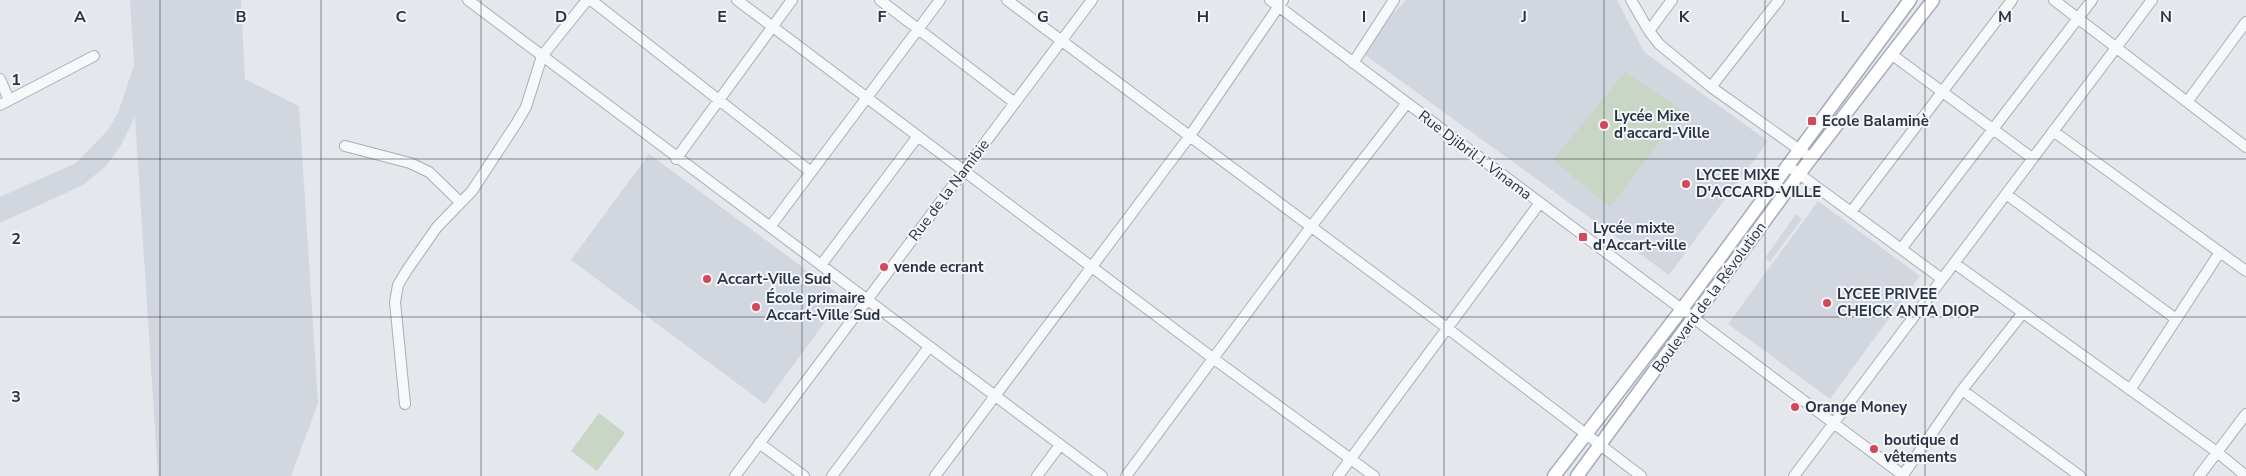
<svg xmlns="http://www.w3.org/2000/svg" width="2246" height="476" font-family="'Nunito Sans',sans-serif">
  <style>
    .built { fill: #d2d6de }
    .green { fill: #c9d6c5 }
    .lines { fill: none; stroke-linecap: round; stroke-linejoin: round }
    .minor-casing { stroke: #a9aeb7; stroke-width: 12 }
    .major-casing { stroke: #a3abb8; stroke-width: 15 }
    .minor { stroke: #f7f8fa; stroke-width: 10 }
    .major { stroke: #fff; stroke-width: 12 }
    .grid { fill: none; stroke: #2b3445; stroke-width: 1; stroke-opacity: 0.55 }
    .poi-dot { fill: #d1495b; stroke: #f4f6f9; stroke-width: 2 }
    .labels { text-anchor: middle; stroke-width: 4; stroke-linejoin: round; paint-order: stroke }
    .poi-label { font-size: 15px; font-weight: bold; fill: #2b3445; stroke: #f4f6f9; text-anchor: start }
    .street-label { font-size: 15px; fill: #2b3445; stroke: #f4f6f9 }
    .grid-label { font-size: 16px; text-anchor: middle; font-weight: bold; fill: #2b3445; stroke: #f4f6f9; stroke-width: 4; stroke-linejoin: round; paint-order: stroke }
  </style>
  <rect width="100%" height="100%" fill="#e4e7ec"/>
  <path class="built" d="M130,0H241L245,79L299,106L318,403L291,476H158L135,117L121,145L106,166L83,185L0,223V197L76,163L108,130L118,113L134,65Z
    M1406,0H1617L1644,52L1768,141L1669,275L1365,55L1390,17Z
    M649,154L843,297L765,404L571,260Z
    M1818,201L1920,276L1830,399L1728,324Z
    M1796,214L1802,219L1770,262L1765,258Z"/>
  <path class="green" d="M1625,72L1683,111L1610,207L1553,160Z
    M599,413L625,433L597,471L571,451Z"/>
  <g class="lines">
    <g class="minor-casing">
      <path id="minor" d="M468,0C679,159 890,318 1102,476
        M591,0L811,172
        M737,0L1214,359L1374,476
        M880,0L1015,103
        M1007,0L1447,328L1641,476
        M1270,0L1904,476
        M1631,0L1649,31L1659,44L1711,87L1811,158
        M2054,0L2246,147
        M1649,31L1672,0
        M1891,54L2032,158
        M1353,63L1394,0
        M0,79L9,100
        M1711,87L1779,0
        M2187,102L2246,22
        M0,105L94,56
        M2053,131L2246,271
        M345,146L410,163L429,172L460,202
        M676,159L792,0
        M1787,165L1942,279
        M2006,194L2176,319
        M1851,212L2012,0
        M770,227L940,0
        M1901,249L2092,0
        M1954,263L2217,452L2246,476
        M821,265L918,136
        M1962,390L2080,476
        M2130,390L2220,252
        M405,404L395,302L398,285L407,270L437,227L472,191L516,124L526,107L542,56L587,0
        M759,443L804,476
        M1903,475L1962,390L2022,314
        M735,476L1092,0
        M832,476L929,347
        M935,476L1189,137L1283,0
        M1037,476L1060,445
        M1126,476L1310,228L1407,103
        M1338,476L1539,204
        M1794,476L2152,0
        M2199,476L2246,414"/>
    </g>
    <g class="major-casing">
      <path id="major" d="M1554,476L1682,309L1910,0
        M1577,476L1799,174L1933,0"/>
    </g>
    <use href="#minor" class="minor"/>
    <use href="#major" class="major"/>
  </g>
  <path class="grid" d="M160,0V476M321,0V476M481,0V476M642,0V476M802,0V476M963,0V476M1123,0V476M1283,0V476M1444,0V476M1604,0V476M1765,0V476M1925,0V476M2086,0V476M0,159H2246M0,317H2246"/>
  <g class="poi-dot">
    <rect x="1807" y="116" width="10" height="10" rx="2.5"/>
    <circle cx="1604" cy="125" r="5"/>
    <circle cx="1686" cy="184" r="5"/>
    <rect x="1578" y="232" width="10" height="10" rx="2.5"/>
    <circle cx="884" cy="267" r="5"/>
    <circle cx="707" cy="279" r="5"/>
    <circle cx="1827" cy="303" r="5"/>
    <circle cx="756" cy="307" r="5"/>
    <circle cx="1795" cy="407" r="5"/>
    <circle cx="1874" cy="449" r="5"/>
  </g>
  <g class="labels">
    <g class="poi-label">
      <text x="1614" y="121">Lycée Mixe<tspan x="1614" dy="17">d'accard-Ville</tspan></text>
      <text x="1822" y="126">Ecole Balaminè</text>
      <text x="1696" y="180">LYCEE MIXE<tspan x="1696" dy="17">D'ACCARD-VILLE</tspan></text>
      <text x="1593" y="233">Lycée mixte<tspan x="1593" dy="17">d'Accart-ville</tspan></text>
      <text x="894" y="272">vende ecrant</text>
      <text x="717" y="284">Accart-Ville Sud</text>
      <text x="1837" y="299">LYCEE PRIVEE<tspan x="1837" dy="17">CHEICK ANTA DIOP</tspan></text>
      <text x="766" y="303">École primaire<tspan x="766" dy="17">Accart-Ville Sud</tspan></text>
      <text x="1805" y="412">Orange Money</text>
      <text x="1884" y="445">boutique d<tspan x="1884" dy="17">vêtements</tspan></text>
    </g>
    <g class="street-label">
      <text transform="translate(1475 155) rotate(37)" y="5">Rue Djibril J. Vinama</text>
      <text transform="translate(949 190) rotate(-53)" y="5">Rue de la Namibie</text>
      <text transform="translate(1709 297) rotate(-54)" y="5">Boulevard de la Révolution</text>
    </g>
  </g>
  <g class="grid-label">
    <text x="80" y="22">A</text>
    <text x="241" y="22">B</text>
    <text x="401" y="22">C</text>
    <text x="561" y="22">D</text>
    <text x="722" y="22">E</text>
    <text x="882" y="22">F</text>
    <text x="1043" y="22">G</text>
    <text x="1203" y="22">H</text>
    <text x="1364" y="22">I</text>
    <text x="1524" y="22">J</text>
    <text x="1684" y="22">K</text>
    <text x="1845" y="22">L</text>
    <text x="2005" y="22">M</text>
    <text x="2166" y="22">N</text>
    <text x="16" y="85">1</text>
    <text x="16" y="244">2</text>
    <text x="16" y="402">3</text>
  </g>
</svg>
